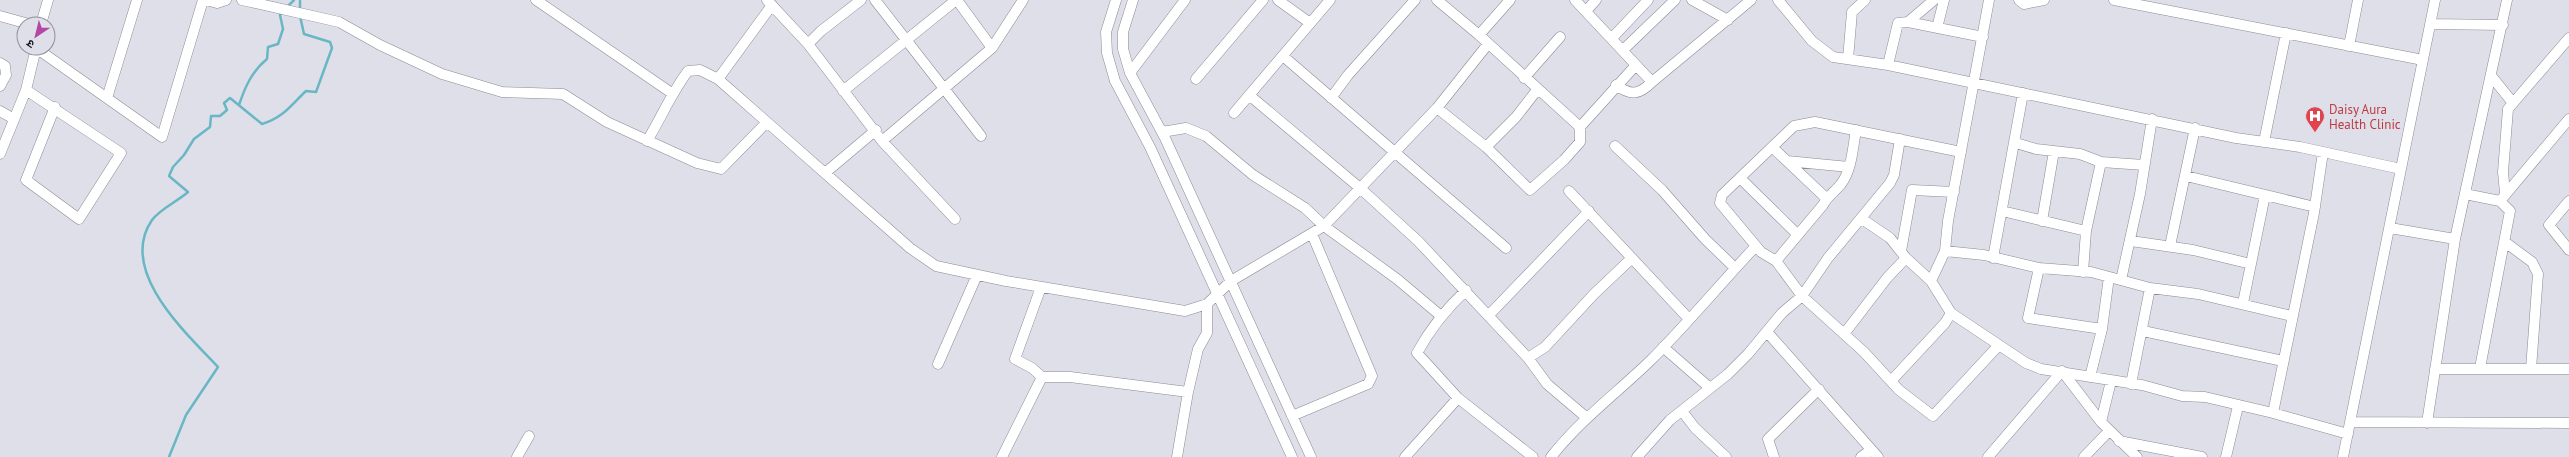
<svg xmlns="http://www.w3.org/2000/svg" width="2569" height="457" font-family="'PT Sans','Noto Sans Devanagari',sans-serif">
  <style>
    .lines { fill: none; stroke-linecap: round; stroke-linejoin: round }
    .stream { stroke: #69b7c5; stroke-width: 2.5 }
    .minor-casing { stroke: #8a8b94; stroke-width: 11 }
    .minor { stroke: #fff; stroke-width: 10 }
    .labels { text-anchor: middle; stroke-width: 3.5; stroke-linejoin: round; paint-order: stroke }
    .health-label { font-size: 13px; fill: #be3a42; stroke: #dedfe8; text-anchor: start }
  </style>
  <rect width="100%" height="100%" fill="#dedfe8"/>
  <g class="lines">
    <path class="stream" d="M287,7L294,0
      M300,11V0
      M239,105C245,87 252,71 267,59L268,47L278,44L283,29L280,15L282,12
      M169,457L186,415L218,367C187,334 117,271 152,220C160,209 178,201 188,192L169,176L173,167L184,155L194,139L210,127L211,116H220L227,110L224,103L230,98L262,124C283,118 291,105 306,91L316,92L332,48L330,42L304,34L300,16"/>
    <g class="minor-casing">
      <path id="minor" d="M206,0L217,3L226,0
        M242,0L339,22L380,45L442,74L502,92L563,94L607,122L697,163L721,169L767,122
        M536,0L673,94
        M767,0L808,44L882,141L955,219
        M875,0L981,136
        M957,0L992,48
        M1116,0L1106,32L1107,53L1115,81L1150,147L1292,457
        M1133,0L1123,32V49L1130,73L1165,138L1311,457
        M1278,0L1310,23
        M1575,0L1636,65
        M1692,0L1728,20
        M1778,0L1812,41L1833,57L1888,65L2236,138L2300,147L2401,169
        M2019,0L2024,4L2044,0
        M2114,0L2423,60
        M772,5L718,79L910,248L936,266L1006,281L1185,311L1207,304L1231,281L1324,226L1437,108L1488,44
        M1586,11L1596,0
        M0,16L29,24
        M1908,22L1934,0
        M41,24L48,0
        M2431,24L2503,25
        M1937,28L1944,0
        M1479,35L1510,0
        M1612,38L1648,0
        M808,44L821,31L861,0
        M2349,46L2358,0
        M36,48L26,90L121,153L79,219L26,180L55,107
        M36,48L162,137L203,0
        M1623,50L1675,0
        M1283,56L1506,248
        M1848,59L1852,12L1865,0
        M0,63L5,66L6,75L0,86
        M1888,65L1898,23L1908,22L1983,37
        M1130,73L1185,0
        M2492,77L2513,103
        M1524,78L1560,37
        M1196,79L1263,0
        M1616,85C1631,96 1639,95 1652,82
        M843,91L956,0
        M1249,95L1360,188L1418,241L1528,358L1547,384L1587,418
        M107,98L137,0
        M1331,98L1348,75L1415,0
        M1437,108L1486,147L1530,190L1564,160L1580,142V127L1479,35L1437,0
        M0,111L14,119
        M1234,113L1330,0
        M1580,127L1636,65L1652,82L1751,0
        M1162,132L1186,128L1206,136L1253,175L1305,208L1324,226L1397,279L1441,316
        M647,141C661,118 672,92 688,71L700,70L718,79
        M882,141L992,48L1023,0
        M2264,142L2286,33
        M2016,143L2036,149L2080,154L2101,162L2144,165
        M1615,146L1662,190L1705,239L1735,268
        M1486,147L1516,117L1537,90
        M1772,147L1826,198
        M1961,152L1815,122L1794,126L1722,195L1720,203L1761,252L1776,261L1802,296L1864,352L1899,390L1933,416L1999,345
        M0,154L26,90
        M1787,161L1849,167
        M825,173L876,130
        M2186,176L2315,207
        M1741,179L1797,234
        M1569,191L1689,319
        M2505,193L2503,172L2508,109L2569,38
        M2465,194L2500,201L2569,119
        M2569,201L2549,225L2569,250
        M2002,211L2086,231
        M1862,219L1890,238L1906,258L1931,281L1951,313L2026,363L2041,369L2142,385L2182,396L2205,397L2273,413L2348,434
        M2042,221L2054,151
        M2390,228L2455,239
        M2131,241L2193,250L2251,264
        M2505,242L2532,262L2538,274L2531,369
        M2170,246L2195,128
        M1901,251L1912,190L1954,192
        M1945,251L1984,255L2039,268L2091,272L2150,288L2198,294L2292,316
        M1993,258L2023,93
        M1776,261L1823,205C1827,196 1835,192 1841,184C1852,170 1853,146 1856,130
        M2039,268L2028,318L2102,329
        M2083,272L2086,231L2101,162
        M2121,280L2140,194L2152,119
        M1931,281L1945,251L1948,221L1989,0
        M1041,287L1015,359L1032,368L1042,377
        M1466,290C1446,309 1430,329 1417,353L1458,398L1533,457
        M2243,303L2265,195
        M1489,315L1589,211
        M2143,331L2283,361
        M1767,332L1878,457
        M1844,334L1887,278L1906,258
        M1663,347L1710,388
        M1528,358L1545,347L1594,294L1632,258
        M938,364L977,275
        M2480,368L2510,211L2500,201
        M2435,369H2569
        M1042,377H1070L1188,392
        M2090,377L2102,329L2109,277
        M1891,381L1945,323L1951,313
        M2111,381L2101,422L2137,457
        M2131,384L2150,288
        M1682,411L1695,428L1726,457
        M2273,413L2314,213L2323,152
        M1292,416L1368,384L1372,376L1312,234
        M2350,422L2569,423
        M2427,423L2455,239L2507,0
        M2119,441L2202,457
        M517,457L529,436
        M1002,457L1042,377
        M1177,457L1188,392L1198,349L1207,333V304
        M1405,457L1458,398
        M1551,457C1580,420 1618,392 1651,360C1688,323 1721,283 1756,246
        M1637,457L1670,420L1728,374L1748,354L1782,313L1802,296L1828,258L1890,183L1894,175L1900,139
        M1774,457L1768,439L1819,389
        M1861,457L1871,450
        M1988,457L2062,371L2101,422
        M2084,457L2109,431
        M2226,457L2238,406
        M2343,457L2435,0"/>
    </g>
    <use href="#minor" class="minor"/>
  </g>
  <defs>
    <g id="hospital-pin" transform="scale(1)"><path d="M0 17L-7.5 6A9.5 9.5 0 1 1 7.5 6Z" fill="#e0444e" stroke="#dedfe8"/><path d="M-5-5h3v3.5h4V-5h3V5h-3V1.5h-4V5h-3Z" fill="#fff"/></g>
  </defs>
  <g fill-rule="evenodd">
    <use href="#hospital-pin" x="2315" y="116"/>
  </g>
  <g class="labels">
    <g class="health-label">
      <text x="2329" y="114">Daisy Aura<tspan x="2329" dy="15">Health Clinic</tspan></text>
    </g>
  </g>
  <g transform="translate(36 36) rotate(215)"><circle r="19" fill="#dedfe8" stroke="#8f9096"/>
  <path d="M0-3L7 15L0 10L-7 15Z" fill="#b646a3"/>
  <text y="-6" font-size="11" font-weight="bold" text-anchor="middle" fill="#18191c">उ</text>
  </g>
</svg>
